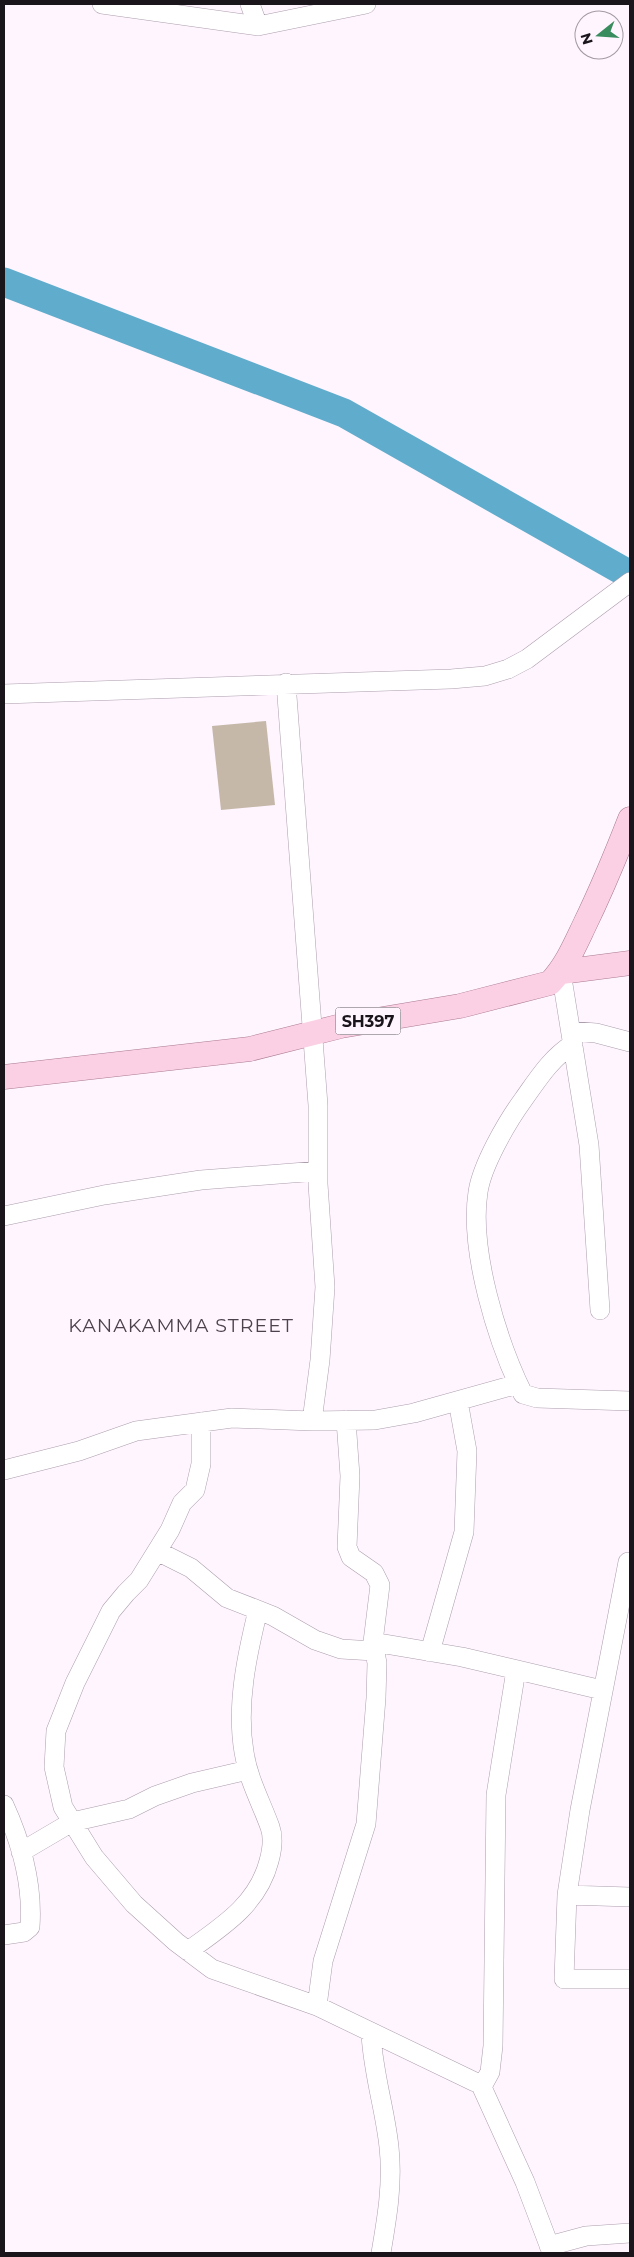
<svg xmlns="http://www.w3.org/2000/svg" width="634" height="2257" font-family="Montserrat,sans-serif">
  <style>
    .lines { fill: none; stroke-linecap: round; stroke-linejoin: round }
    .river { stroke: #60accc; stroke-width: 29 }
    .building { fill: #c6b8a9 }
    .minor-casing { stroke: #ac9ead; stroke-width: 20 }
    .major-casing { stroke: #ab7a93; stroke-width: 25 }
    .minor { stroke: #fff; stroke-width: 19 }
    .major { stroke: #fbd0e5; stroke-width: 24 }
    .labels { text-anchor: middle; stroke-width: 4; stroke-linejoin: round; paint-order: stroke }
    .shield { fill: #fef5fe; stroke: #5e585e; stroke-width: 1 }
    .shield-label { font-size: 16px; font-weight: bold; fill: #1a151a }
    .neighbourhood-label { font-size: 19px; letter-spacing: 1px; fill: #4d414e; stroke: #fef5fe }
  </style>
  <rect width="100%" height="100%" fill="#fef5fe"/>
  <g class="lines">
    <path class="river" d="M4,282L344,413L630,575"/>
  </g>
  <path class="building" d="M266,721L275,805L221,810L212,726Z"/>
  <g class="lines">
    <g class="minor-casing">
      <path id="minor" d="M102,4L258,26L366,4
        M250,4L258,26
        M286,683L318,1105V1184L325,1287L320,1360L312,1421
        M4,694L451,679L485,676L508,669L527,659L630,582
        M561,972L589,1145L600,1310
        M571,1031L596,1033L630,1042
        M573,1044C551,1058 538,1079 523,1100C507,1122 482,1165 478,1192C469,1250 497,1341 523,1394L537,1398L630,1401
        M4,1216L104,1195L201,1180L318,1171
        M201,1422V1464L195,1490L182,1503L170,1530L139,1580L126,1593L111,1611L75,1683L56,1731L54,1767L63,1807L94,1857L134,1904L176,1942L212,1969L317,2006L475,2082L484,2083L490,2072L493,2046L496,1795L516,1670
        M4,1470L79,1451L136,1431L232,1418L312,1421L375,1420L414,1413L518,1384
        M157,1551L191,1568L227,1598L273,1616L315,1640L341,1649L374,1651
        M628,1562L580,1810L567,1895L564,1979H630
        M373,1642L462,1657L602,1690
        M430,1652L464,1532L467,1451L458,1401
        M4,1805C21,1842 33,1885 30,1927L24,1932L4,1935
        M21,1852L72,1822L129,1809L155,1796L192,1783L248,1770
        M567,1895L630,1897
        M188,1951C223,1926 258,1904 269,1861C272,1850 274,1838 270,1827C261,1802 248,1779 244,1752C236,1705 247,1655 258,1610
        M317,2006L323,1961L366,1824L376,1698L377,1663L373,1642L380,1585L374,1573L351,1557L347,1547L350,1476L346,1420
        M371,2034C373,2073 385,2109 389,2147C393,2183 387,2218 381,2253
        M480,2083L525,2182L552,2253
        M549,2246L586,2236L630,2233"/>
    </g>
    <g class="major-casing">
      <path id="major" d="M561,972L630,963
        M4,1077L250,1049L341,1026L460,1006L550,983C566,966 574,947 584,926C601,891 616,855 630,819"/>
    </g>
    <use href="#minor" class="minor"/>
    <use href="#major" class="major"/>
  </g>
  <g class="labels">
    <rect class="shield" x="335.5" y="1007.5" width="65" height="27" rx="4"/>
    <g class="shield-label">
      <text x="368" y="1027">SH397</text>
    </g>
    <g class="neighbourhood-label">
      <text x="181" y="1332">KANAKAMMA STREET</text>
    </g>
  </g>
  <rect width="634" height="2257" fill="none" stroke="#1a151a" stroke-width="10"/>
  <g transform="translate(599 35) rotate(253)"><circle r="24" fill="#fef5fe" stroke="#a39ba3"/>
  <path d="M0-4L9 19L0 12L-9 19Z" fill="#398c5e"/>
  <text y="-8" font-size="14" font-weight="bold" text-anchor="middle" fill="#1a151a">N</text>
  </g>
</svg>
